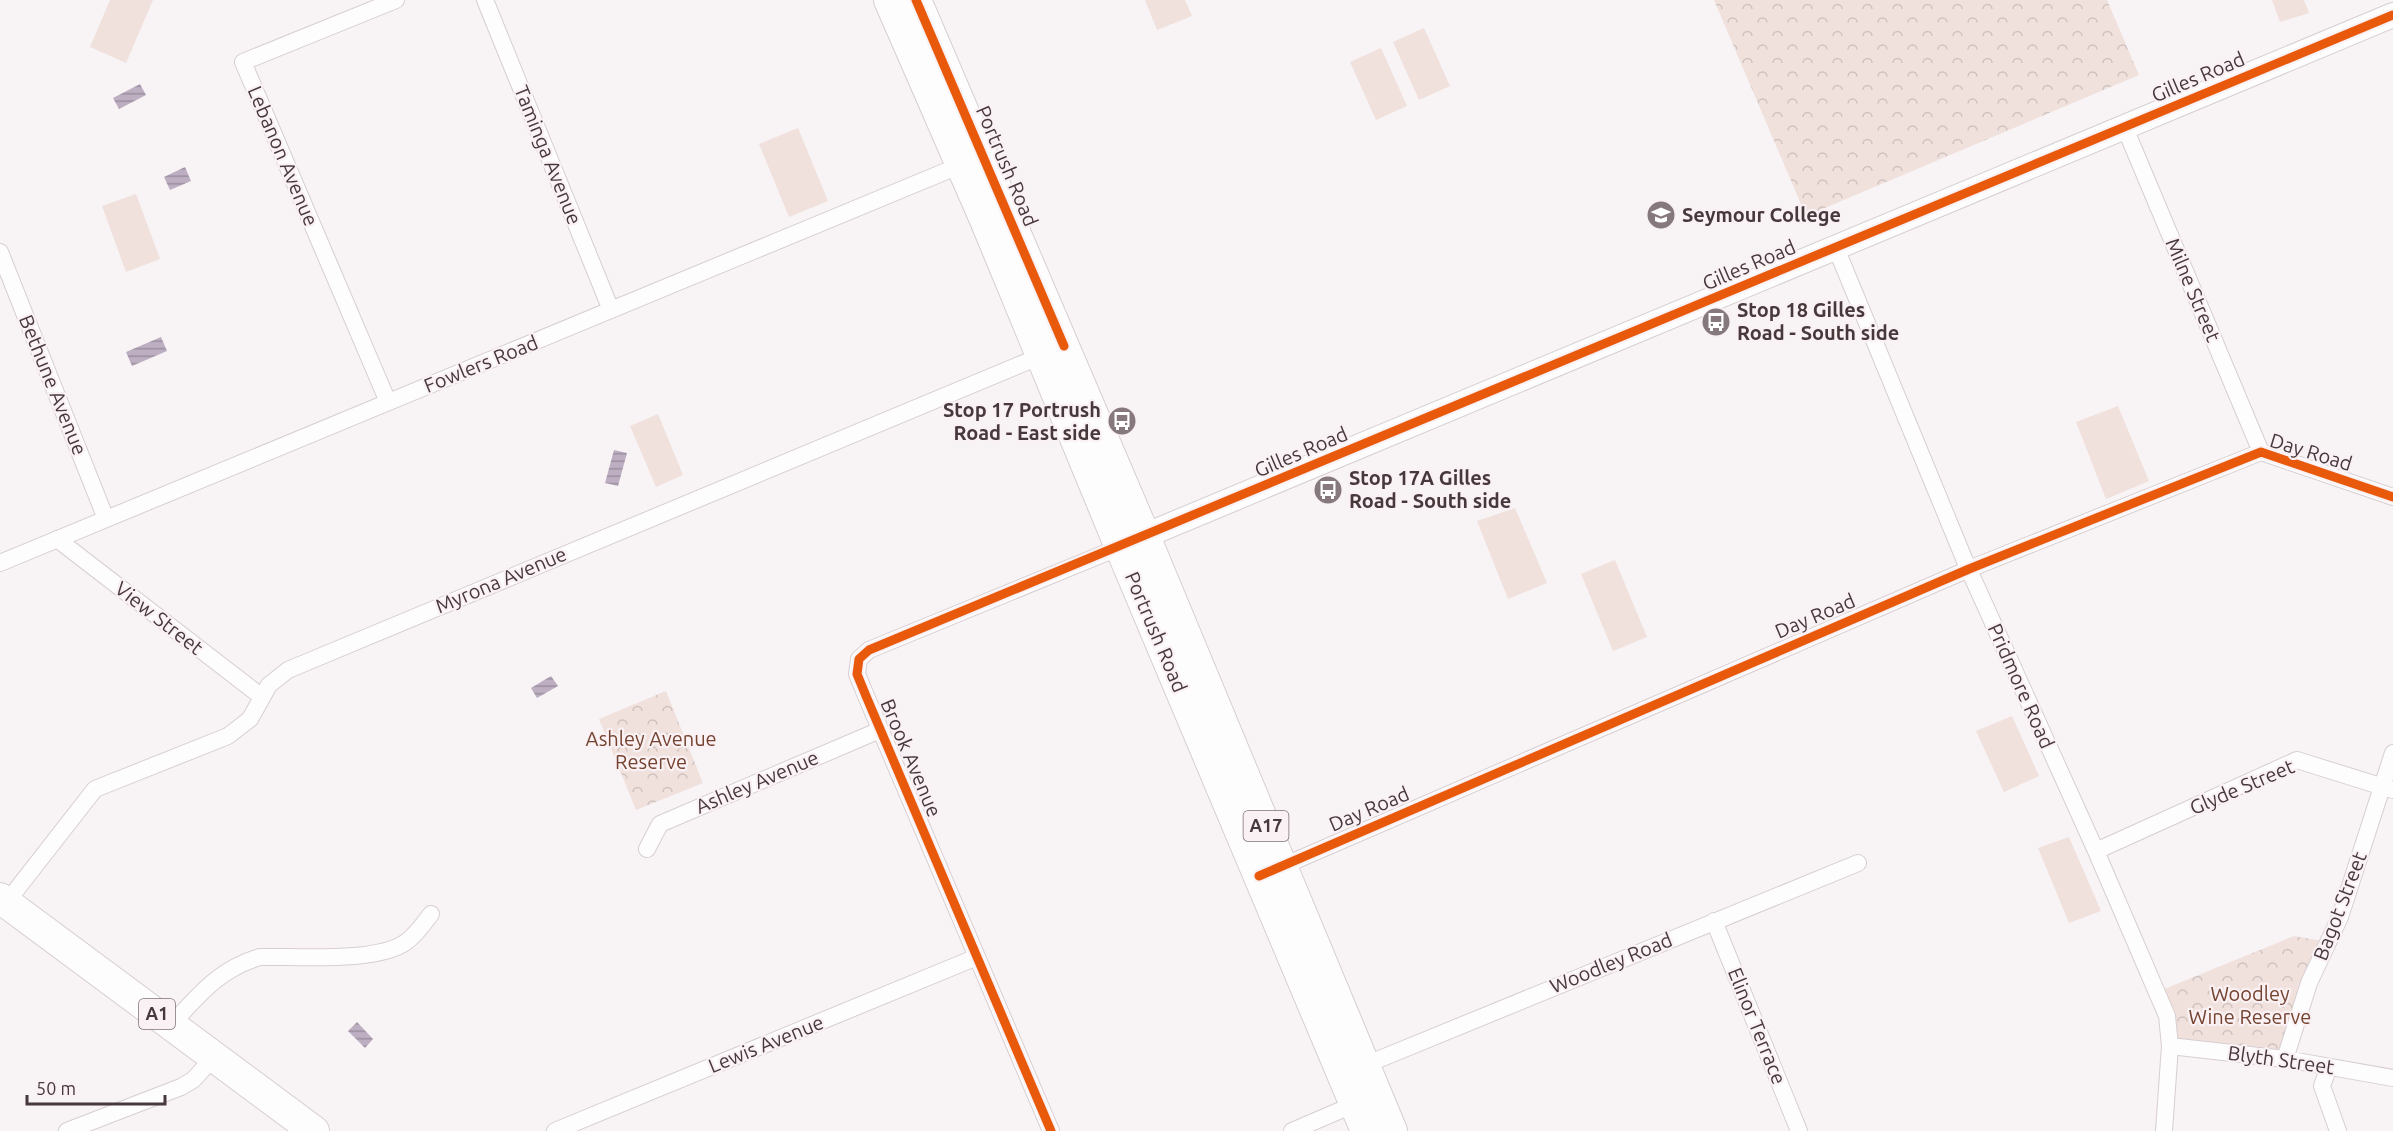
<svg xmlns="http://www.w3.org/2000/svg" width="2393" height="1131" font-family="Ubuntu,sans-serif">
  <style>
    .grass { fill: #f0e1dd }
    .park { fill: url(#park-crowns) }
    .water { fill: url(#water-rules) }
    .lines { fill: none; stroke-linecap: round; stroke-linejoin: round }
    .street-casing { stroke: #d7ced1; stroke-width: 18 }
    .secondary-casing { stroke: #d7ced1; stroke-width: 26 }
    .highway-casing { stroke: #d7ced1; stroke-width: 32 }
    .street { stroke: #fefdfe; stroke-width: 16 }
    .secondary { stroke: #fefdfe; stroke-width: 24 }
    .highway { stroke: #fefdfe; stroke-width: 30 }
    .cycleway-casing { stroke: #faf1f4; stroke-width: 13 }
    .cycleway { stroke: #e8590c; stroke-width: 9 }
    .labels { text-anchor: middle; stroke-width: 4.5; stroke-linejoin: round; paint-order: stroke }
    .shield { fill: #faf1f4; stroke: #7d7073; stroke-width: 1.5 }
    .shield-label { font-size: 18px; font-weight: bold; fill: #47383c }
    .street-label { font-size: 20px; fill: #47383c; stroke: #faf1f4 }
    .poi-label { font-size: 20px; font-weight: bold; fill: #47383c; stroke: #faf1f4; text-anchor: start }
    .park-label { font-size: 20px; fill: #744330; stroke: #faf1f4 }
  </style>
  <defs>
    <pattern id="park-crowns" width="20" height="18" patternUnits="userSpaceOnUse" patternTransform="scale(1.5)"><rect width="20" height="18" fill="#f0e1dd"/><path d="M2 6a3 3 0 1 1 6 0M12 15a3 3 0 1 1 6 0" fill="none" stroke="#cfc2bf"/></pattern>
    <pattern id="water-rules" width="6" height="5" patternUnits="userSpaceOnUse" patternTransform="scale(1.5)"><rect width="6" height="5" fill="#bdaec2"/><path d="M0 2.5h6" fill="none" stroke="#9b8f9f"/></pattern>
  </defs>
  <rect width="100%" height="100%" fill="#f8f3f5"/>
  <path class="grass" d="M110,0H153L126,63L90,47Z
    M1145,0H1185L1192,16L1157,30Z
    M2272,0H2304L2309,13L2280,22Z
    M1424,28L1450,86L1419,100L1393,42Z
    M1381,48L1407,106L1376,120L1350,62Z
    M798,128L828,201L789,217L759,144Z
    M136,194L160,259L126,272L102,206Z
    M2118,406L2149,481L2106,499L2076,422Z
    M658,414L683,475L656,487L630,426Z
    M1515,508L1547,583L1508,599L1477,521Z
    M1615,560L1647,637L1613,651L1581,574Z
    M2012,716L2039,776L2004,792L1976,731Z
    M2069,837L2101,911L2069,923L2038,848Z"/>
  <path class="park" d="M1714,0H2107L2139,75L1806,216Z
    M666,691L703,783L636,810L599,719Z
    M2294,936L2328,942L2285,1059L2170,1046L2157,992Z"/>
  <path class="water" d="M140,84L146,95L119,109L113,98Z
    M185,167L191,181L170,190L164,177Z
    M161,337L167,351L132,366L126,352Z
    M614,450L627,453L618,486L605,483Z
    M551,676L558,686L537,698L531,688Z
    M357,1022L373,1039L365,1048L348,1031Z"/>
  <g class="lines">
    <g class="street-casing">
      <path id="street" d="M485,0L611,310
        M2125,128L2261,452
        M1836,248L1965,561L2096,851L2167,1016L2170,1046L2164,1131
        M0,252L106,519
        M388,402L243,62L396,0
        M57,539L262,697
        M0,563L961,165
        M647,849L660,824L880,730
        M2096,851L2297,760L2393,790
        M1276,869L1969,569L2261,452L2393,497
        M6,903L95,789L228,736L250,719L269,685L288,670L1048,353
        M1714,921L1799,1131
        M171,1025C199,995 219,969 260,957C298,956 377,963 406,942C416,935 424,923 431,914
        M2170,1046L2285,1059L2393,1078
        M2285,1059L2309,983L2340,917L2393,753
        M1365,1065L1858,863
        M2329,1067L2322,1086L2338,1131
        M67,1131L181,1087L193,1080L214,1057
        M555,1131L977,957
        M1051,1131L866,696L857,674L859,659L869,650L1120,547
        M1292,1131L1355,1104"/>
    </g>
    <g class="secondary-casing">
      <path id="secondary" d="M1130,542L2393,15"/>
    </g>
    <g class="highway-casing">
      <path id="highway" d="M889,0L985,220L1120,547L1366,1131
        M916,0L1139,522L1392,1131
        M0,898L314,1131"/>
    </g>
    <use href="#street" class="street"/>
    <use href="#secondary" class="secondary"/>
    <use href="#highway" class="highway"/>
    <g class="cycleway-casing">
      <path id="cycleway" d="M916,0L1064,346
        M1259,876L1969,569L2261,452L2393,497
        M1051,1131L866,696L857,674L859,659L869,650L2393,15"/>
    </g>
    <use href="#cycleway" class="cycleway"/>
  </g>
  <defs>
    <g id="school-disc" transform="scale(1.5)"><circle r="9.5" fill="#85797d" stroke="#faf1f4"/><path d="M0-5L7-2L0 1L-7-2ZM-4 1L0 2.5L4 1V4Q0 6-4 4Z" fill="#fff"/></g>
    <g id="bus-disc" transform="scale(1.5)"><circle r="9.5" fill="#85797d" stroke="#faf1f4"/><path d="M-5-6H5V4H4V6H2V4H-2V6H-4V4H-5ZM-3.5-4V0h7V-4ZM-3.5 1.2v1.5H-2V1.2ZM2 1.2v1.5H3.5V1.2Z" fill="#fff"/></g>
  </defs>
  <g fill-rule="evenodd">
    <use href="#school-disc" x="1661" y="215"/>
    <use href="#bus-disc" x="1716" y="322"/>
    <use href="#bus-disc" x="1122" y="421"/>
    <use href="#bus-disc" x="1328" y="490"/>
  </g>
  <g class="labels">
    <g class="shield">
      <rect x="1243.5" y="811" width="45" height="30" rx="4.5"/>
      <rect x="139" y="999" width="36" height="30" rx="4.5"/>
    </g>
    <g class="shield-label">
      <text x="1266" y="832">A17</text>
      <text x="157" y="1020">A1</text>
    </g>
    <g class="street-label">
      <text transform="translate(2198 77) rotate(-23)" y="7">Gilles Road</text>
      <text transform="translate(548 155) rotate(68)" y="7">Taminga Avenue</text>
      <text transform="translate(283 156) rotate(67)" y="7">Lebanon Avenue</text>
      <text transform="translate(1007 166) rotate(67)" y="7">Portrush Road</text>
      <text transform="translate(1749 265) rotate(-23)" y="7">Gilles Road</text>
      <text transform="translate(2193 290) rotate(67)" y="7">Milne Street</text>
      <text transform="translate(481 364) rotate(-22)" y="7">Fowlers Road</text>
      <text transform="translate(53 385) rotate(68)" y="7">Bethune Avenue</text>
      <text transform="translate(1301 452) rotate(-23)" y="7">Gilles Road</text>
      <text transform="translate(2311 452) rotate(17)" y="7">Day Road</text>
      <text transform="translate(501 580) rotate(-23)" y="7">Myrona Avenue</text>
      <text transform="translate(1815 616) rotate(-23)" y="7">Day Road</text>
      <text transform="translate(159 618) rotate(38)" y="7">View Street</text>
      <text transform="translate(1156 632) rotate(67)" y="7">Portrush Road</text>
      <text transform="translate(2021 686) rotate(66)" y="7">Pridmore Road</text>
      <text transform="translate(911 758) rotate(67)" y="7">Brook Avenue</text>
      <text transform="translate(757 782) rotate(-23)" y="7">Ashley Avenue</text>
      <text transform="translate(2242 787) rotate(-23)" y="7">Glyde Street</text>
      <text transform="translate(1369 809) rotate(-23)" y="7">Day Road</text>
      <text transform="translate(2340 906) rotate(-69)" y="7">Bagot Street</text>
      <text transform="translate(1611 963) rotate(-22)" y="7">Woodley Road</text>
      <text transform="translate(1757 1026) rotate(68)" y="7">Elinor Terrace</text>
      <text transform="translate(766 1044) rotate(-22)" y="7">Lewis Avenue</text>
      <text transform="translate(2281 1060) rotate(8)" y="7">Blyth Street</text>
    </g>
    <g class="poi-label">
      <text x="1682" y="222">Seymour College</text>
      <text x="1737" y="317">Stop 18 Gilles<tspan x="1737" dy="23">Road - South side</tspan></text>
      <text x="1101" y="417" text-anchor="end">Stop 17 Portrush<tspan x="1101" dy="23">Road - East side</tspan></text>
      <text x="1349" y="485">Stop 17A Gilles<tspan x="1349" dy="23">Road - South side</tspan></text>
    </g>
    <g class="park-label">
      <text x="651" y="746">Ashley Avenue<tspan x="651" dy="23">Reserve</tspan></text>
      <text x="2250" y="1001">Woodley<tspan x="2250" dy="23">Wine Reserve</tspan></text>
    </g>
  </g>
  <path d="M27 1095v9h138v-9" fill="none" stroke="#47383c" stroke-width="3"/>
  <text x="36" y="1095" font-size="18" fill="#47383c" stroke="#faf1f4" stroke-width="4.5" paint-order="stroke">50 m</text>
</svg>
